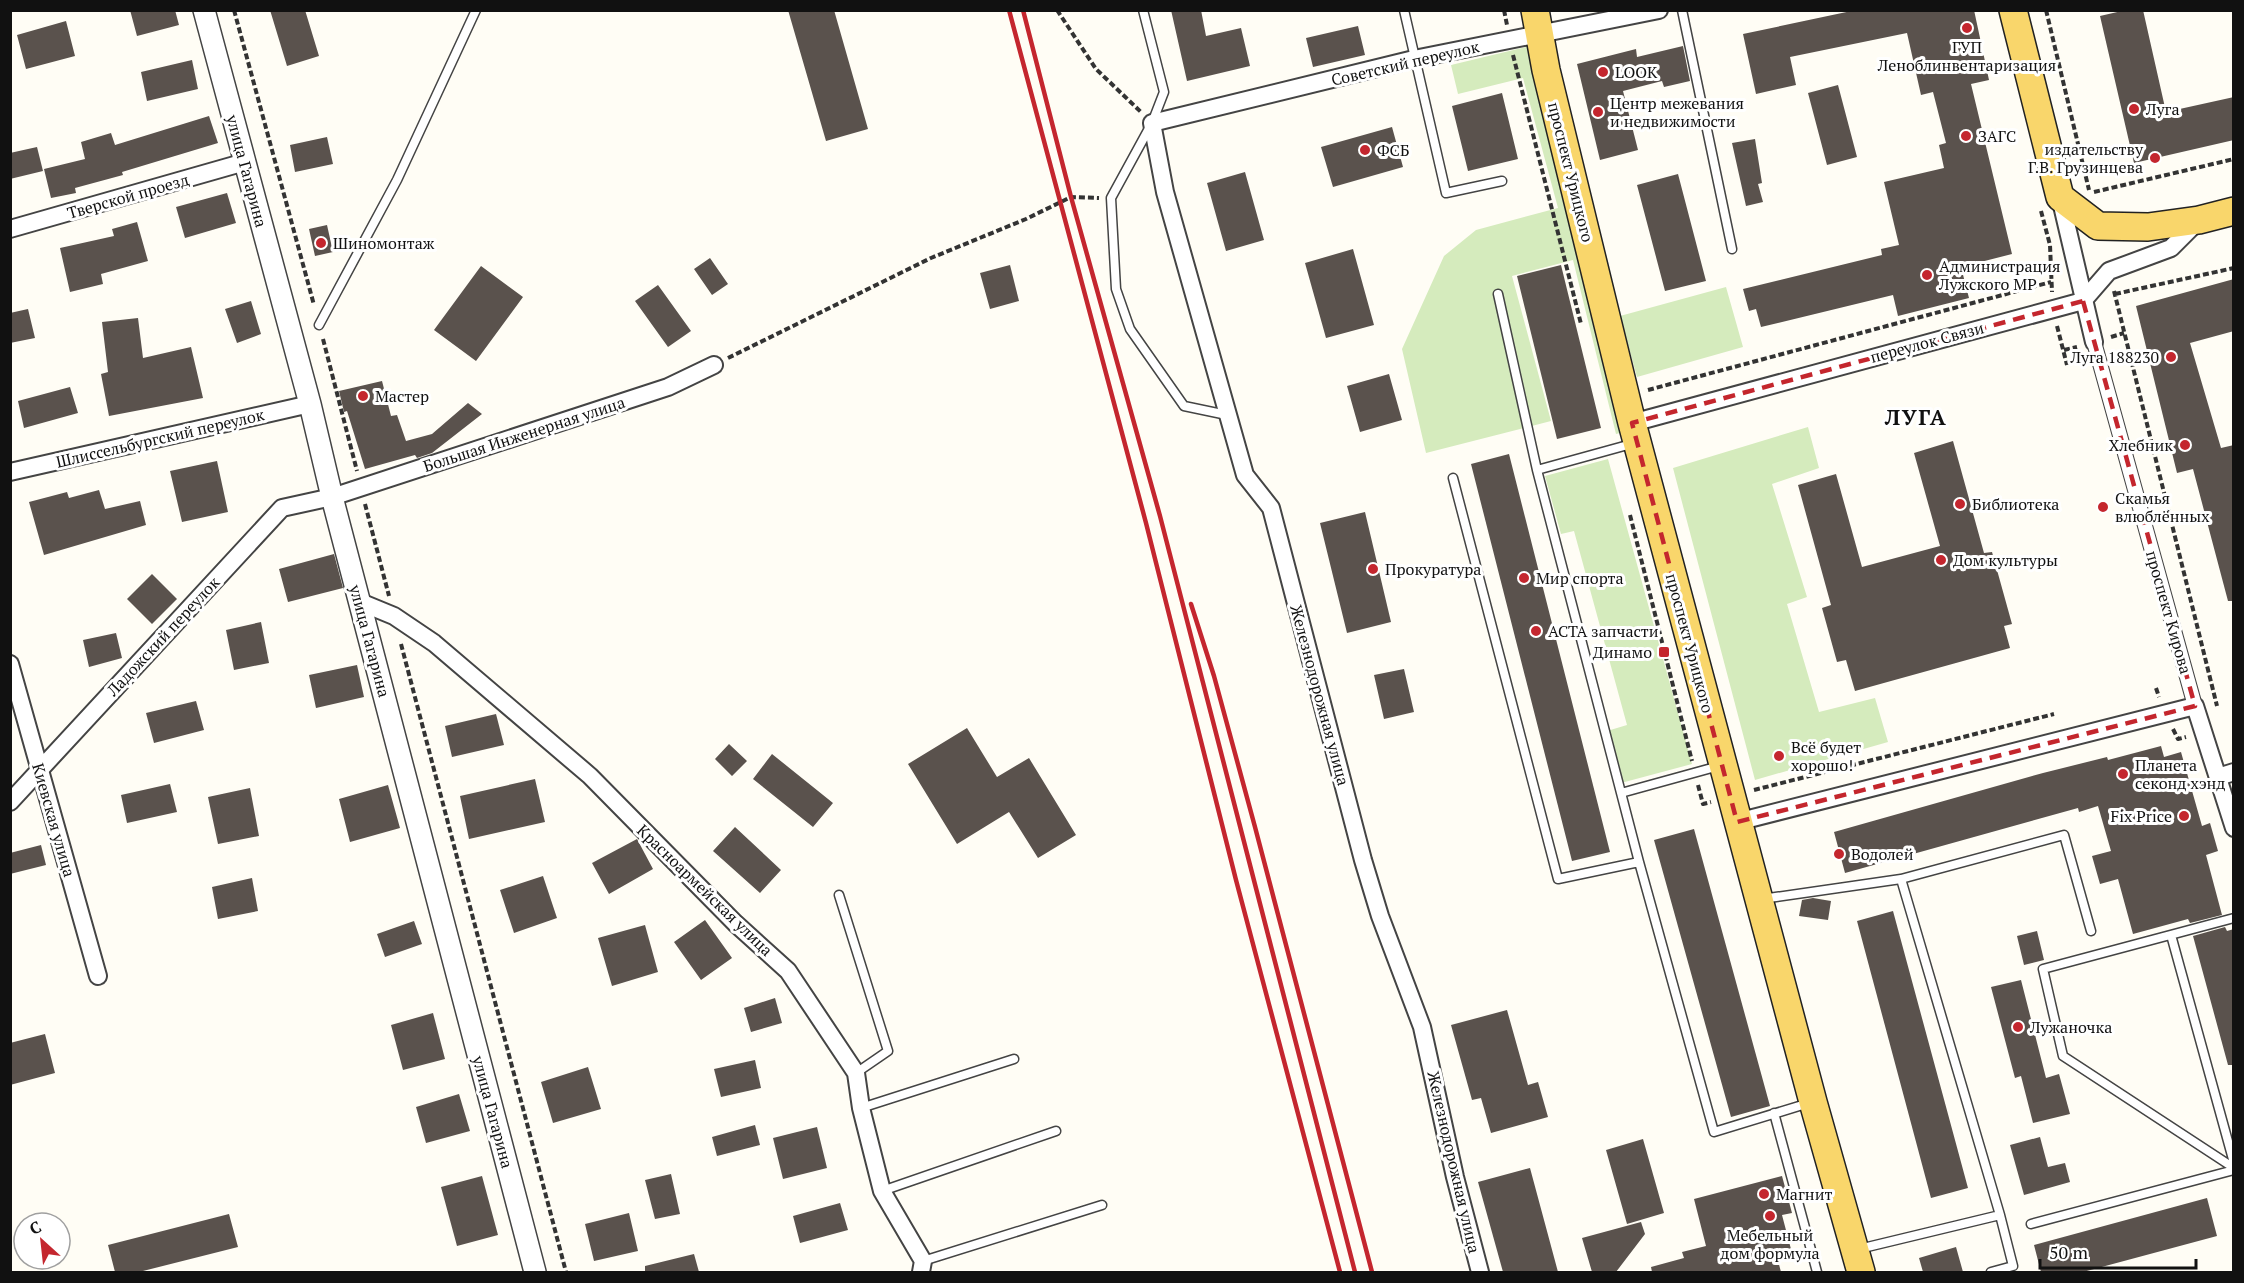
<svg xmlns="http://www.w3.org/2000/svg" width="2244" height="1283" font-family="'PT Serif',serif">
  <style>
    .green { fill: #d5ebbd }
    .building { fill: #5a524d }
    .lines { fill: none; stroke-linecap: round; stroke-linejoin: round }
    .service-casing { stroke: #444; stroke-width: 11 }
    .pedestrian-casing { stroke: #444; stroke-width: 16 }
    .minor-casing { stroke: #444; stroke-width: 20 }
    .tertiary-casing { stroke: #444; stroke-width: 24 }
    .primary-casing { stroke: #222; stroke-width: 30 }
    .path { stroke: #333; stroke-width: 4; stroke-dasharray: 6 3; stroke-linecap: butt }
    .service { stroke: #fff; stroke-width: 8 }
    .pedestrian { stroke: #fff; stroke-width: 14 }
    .minor { stroke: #fff; stroke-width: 16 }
    .tertiary { stroke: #fff; stroke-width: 21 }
    .primary { stroke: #f9d66b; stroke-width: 27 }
    .rail { stroke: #c4262e; stroke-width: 4.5 }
    .marked { fill: none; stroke: #c4262e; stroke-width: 4.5; stroke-dasharray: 12 8; stroke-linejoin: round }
    .poi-dot { fill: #c4262e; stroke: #fff; stroke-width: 2 }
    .labels { text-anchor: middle; stroke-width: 6; stroke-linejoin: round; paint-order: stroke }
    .poi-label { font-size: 16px; fill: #111; stroke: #fff; text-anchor: start }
    .street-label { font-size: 16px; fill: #111; stroke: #fff }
    .district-label { font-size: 22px; font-weight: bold; letter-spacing: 1.5px; fill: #111; stroke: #fff }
  </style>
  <rect width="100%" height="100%" fill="#fffdf5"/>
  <path class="green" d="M1539,44L1636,429L1616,434L1573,260L1512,276L1551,421L1426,453L1402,349L1444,256L1476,230L1558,208L1523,78L1458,94L1451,65Z
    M1726,287L1743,347L1637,377L1620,316Z
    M1808,427L1819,468L1772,484L1807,597L1787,604L1819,712L1875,698L1888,742L1755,780L1673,468Z
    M1608,459L1692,764L1621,783L1607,731L1627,725L1574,531L1561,534L1545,476Z"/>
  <path class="building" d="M130,10H175L179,25L137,36Z
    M270,10H305L319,56L287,66Z
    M788,10H834L868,129L826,141Z
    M1171,10H1201L1206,36L1241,28L1250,66L1187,81Z
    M1856,10H1974L1989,80L1971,84L2012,254L1961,267L1969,298L1898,316L1893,295L1761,327L1756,309L1749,311L1743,289L1882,255L1881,249L1899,245L1884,182L1944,168L1939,145L1946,143L1933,92L1921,95L1907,33L1790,57L1796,85L1756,94L1743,34Z
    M2126,10H2143L2166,112L2234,97V140L2134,163L2100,16Z
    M66,21L75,56L26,69L17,35Z
    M1358,26L1365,55L1313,67L1306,38Z
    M1683,46L1690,81L1664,87L1662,81L1623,91L1638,150L1600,160L1577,64L1636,49L1637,57Z
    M192,60L198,89L147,101L141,72Z
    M1838,85L1857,157L1827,165L1808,93Z
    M1502,93L1518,159L1468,171L1452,106Z
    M209,116L218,143L122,172L123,175L75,188L76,193L51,198L44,169L85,159L81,142L111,133L115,145Z
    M1392,127L1403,167L1333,187L1321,147Z
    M327,137L333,164L295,172L290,145Z
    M1755,139L1762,183L1758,184L1763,202L1746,206L1732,143Z
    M37,147L43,171L10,179V153Z
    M1245,172L1264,240L1226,251L1207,183Z
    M1678,174L1706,281L1665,291L1637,185Z
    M227,193L236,223L185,238L176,207Z
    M137,222L148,261L101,274L103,284L70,292L60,248L114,236L112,229Z
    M327,225L333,252L315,256L309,229Z
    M1353,249L1374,325L1326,338L1305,263Z
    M710,258L728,284L712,295L694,269Z
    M1010,265L1019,301L990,309L980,273Z
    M1561,265L1601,428L1557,439L1517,276Z
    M481,266L523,297L476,361L434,330Z
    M2234,279V331L2190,343L2221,448L2234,445V601H2228L2193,469L2177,473L2136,306Z
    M658,285L691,331L668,347L635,301Z
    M251,301L261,334L237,343L225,309Z
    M28,309L35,338L10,343V313Z
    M138,318L143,358L191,347L203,398L109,416L101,374L108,372L102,322Z
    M1389,374L1402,420L1360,432L1347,386Z
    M382,381L391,416L397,415L406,441L432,434L468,403L482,414L432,453L417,458L415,455L365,469L347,411L344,412L339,391Z
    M70,387L78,413L24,428L18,401Z
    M1953,441L1984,553L1992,552L2012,624L2004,626L2010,648L1855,691L1846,660L1837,662L1822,608L1831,605L1798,485L1836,474L1862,567L1940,546L1914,453Z
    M1509,454L1610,852L1572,861L1471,464Z
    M217,461L228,512L182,522L170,471Z
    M99,490L105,509L140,501L146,525L44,555L29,502L67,492L69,498Z
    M1365,512L1391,622L1347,633L1320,523Z
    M334,554L343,588L288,602L279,569Z
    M152,574L177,599L152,624L127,599Z
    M261,622L269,663L234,670L226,630Z
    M116,633L122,658L89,667L83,640Z
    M357,665L364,697L316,708L309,675Z
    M1404,669L1414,712L1384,719L1374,675Z
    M196,701L204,730L154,743L146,713Z
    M496,714L504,745L452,757L445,726Z
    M967,728L997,777L1029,758L1076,835L1038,858L1009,812L957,844L908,764Z
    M729,744L747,761L732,776L715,759Z
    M2161,746L2164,757L2181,752L2202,826L2210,823L2218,851L2206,855L2222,915L2190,923L2188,919L2133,934L2118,879L2100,884L2092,856L2111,851L2098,806L2079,812L2078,808L1845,873L1834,832L2043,773L2107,757L2108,760Z
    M772,754L833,803L813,827L753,779Z
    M535,779L545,822L469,839L460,796Z
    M170,784L177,812L127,823L121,795Z
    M388,785L400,828L350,842L339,799Z
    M250,788L259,836L218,844L208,797Z
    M735,827L781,870L760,893L713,851Z
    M1694,829L1770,1106L1731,1117L1654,840Z
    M637,839L653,869L609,894L592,863Z
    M41,845L46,865L10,874V853Z
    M543,876L557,918L514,933L500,890Z
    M252,878L258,911L218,919L212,887Z
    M1813,898L1831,901L1828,920L1799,916L1802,900Z
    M1893,911L1968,1188L1931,1198L1857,921Z
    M705,920L732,958L701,980L674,942Z
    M414,921L422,944L385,957L377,934Z
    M645,925L658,972L612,986L598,938Z
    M2225,927L2227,931L2234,929V1065H2228L2193,936Z
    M2037,931L2044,960L2024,965L2017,936Z
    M2021,980L2046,1078L2059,1074L2070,1114L2033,1123L2021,1076L2015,1078L1991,987Z
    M775,998L782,1023L751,1032L744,1008Z
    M1507,1010L1528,1085L1538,1082L1548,1117L1491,1133L1481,1098L1472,1100L1451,1025Z
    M433,1013L445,1059L403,1070L391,1025Z
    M45,1034L55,1073L10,1085V1043Z
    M755,1060L761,1088L721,1097L714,1069Z
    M588,1067L601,1109L553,1123L541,1082Z
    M459,1094L470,1131L426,1143L416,1107Z
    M755,1125L760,1145L717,1156L712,1137Z
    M817,1127L827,1168L783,1179L773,1138Z
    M2040,1137L2048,1167L2065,1163L2070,1182L2024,1195L2010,1145Z
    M1643,1139L1664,1213L1627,1224L1606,1150Z
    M1530,1168L1558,1272H1503L1478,1182Z
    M671,1174L680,1214L655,1219L645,1180Z
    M482,1176L498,1235L457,1246L441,1187Z
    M1782,1176L1792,1213L1782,1215L1792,1253L1777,1257L1781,1272H1652L1651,1267L1684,1258L1682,1252L1706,1246L1694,1199Z
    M2207,1198L2217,1236L2083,1272H2041L2034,1245Z
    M840,1203L848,1230L800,1243L793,1216Z
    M629,1213L638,1251L594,1261L585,1224Z
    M229,1214L238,1247L139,1272H115L108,1245Z
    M1641,1222L1645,1234L1616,1272H1592L1582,1238Z
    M1956,1247L1963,1272H1923L1919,1258Z
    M694,1254L699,1272H645V1266Z"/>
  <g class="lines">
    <g class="service-casing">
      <path id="service" d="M1143,10L1164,92L1152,123L1111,198L1116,289L1130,329L1184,406L1227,415
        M1404,10L1446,193L1502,181
        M1682,10L1732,249
        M1498,294L1537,470L1639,862L1714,1132L1809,1103
        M319,325L397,180L476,10
        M1537,470L1635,443
        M1453,478L1558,879L1639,862
        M1621,793L1719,766
        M1901,879L2000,1215L2013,1266L1991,1272
        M839,895L888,1051L856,1073
        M1762,899L1901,879L2064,835L2091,931
        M2234,918L2043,969L2063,1056L2234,1168
        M2171,935L2234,1163
        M861,1108L1014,1059
        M1774,1113L1817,1272
        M882,1191L1056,1131
        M2031,1224L2234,1170
        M1859,1249L2000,1215
        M923,1261L1102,1205"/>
    </g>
    <g class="pedestrian-casing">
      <path id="pedestrian" d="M2094,342L2195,706"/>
    </g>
    <g class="minor-casing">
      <path id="minor" d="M2060,197L2094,342
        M10,229L245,162
        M1632,423L2083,301L2109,271L2171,248L2198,221
        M10,472L310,404
        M360,602L394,616L434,643L590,776L735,923L788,971L856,1073L861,1108L882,1191L923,1261L921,1272
        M10,664L98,976
        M2218,777L2234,772
        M10,802L282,508L332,497L668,387L714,365
        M1737,822L2195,706L2234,828
        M1480,1272L1455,1177L1422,1027L1380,916L1363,860L1271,508L1245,475L1165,192L1152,123L1414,59L1659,10"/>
    </g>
    <g class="tertiary-casing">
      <path id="tertiary" d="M204,10L310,404L332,497L535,1272"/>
    </g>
    <g class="primary-casing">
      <path id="primary" d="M1535,10L1546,70L1632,423L1813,1102L1861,1272
        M2013,10L2060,197L2098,226L2148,227L2199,220L2234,211"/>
    </g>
    <path class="path" d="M234,10L314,305
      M1057,10L1096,69L1141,112
      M1504,10L1507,25
      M2046,10L2089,190
      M1513,55L1581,324
      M2094,192L2234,159
      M2041,211L2050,245L2052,292
      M2114,291L2217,706
      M2115,294L2234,268
      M2057,326L2067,365
      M2111,337L2124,333
      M323,339L357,471
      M2064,350L2077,347
      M728,358L931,258L1026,219L1071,197L1099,198
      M1648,390L2051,282
      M365,504L389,596
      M1630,515L1692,761
      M401,644L566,1272
      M2156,688L2159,697
      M2173,729L2178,739L2186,737
      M1698,785L1703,804L1711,802
      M1754,790L2054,714"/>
    <use href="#service" class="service"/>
    <use href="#pedestrian" class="pedestrian"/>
    <use href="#minor" class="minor"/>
    <use href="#tertiary" class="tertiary"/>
    <use href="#primary" class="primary"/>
    <path class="rail" d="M1009,10L1146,523L1236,880L1340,1272
      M1023,10L1071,197L1160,516L1355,1272
      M1191,604L1214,676L1255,827L1372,1272"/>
  </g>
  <path class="marked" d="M2083,301L2195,706L1737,822L1632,423Z"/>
  <g class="poi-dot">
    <circle cx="1967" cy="28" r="6"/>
    <circle cx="1603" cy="72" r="6"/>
    <circle cx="2134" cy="109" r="6"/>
    <circle cx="1598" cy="112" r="6"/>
    <circle cx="1966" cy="136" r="6"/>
    <circle cx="1365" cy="150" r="6"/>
    <circle cx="2155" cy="158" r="6"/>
    <circle cx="321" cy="243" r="6"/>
    <circle cx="1927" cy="275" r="6"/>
    <circle cx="2171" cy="357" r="6"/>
    <circle cx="363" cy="396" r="6"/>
    <circle cx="2185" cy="445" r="6"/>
    <circle cx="1960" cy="504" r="6"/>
    <circle cx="2103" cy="507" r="6"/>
    <circle cx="1941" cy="560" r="6"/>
    <circle cx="1373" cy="569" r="6"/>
    <circle cx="1524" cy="578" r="6"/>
    <circle cx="1536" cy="631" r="6"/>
    <rect x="1658" y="646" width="12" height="12" rx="3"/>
    <circle cx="1779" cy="756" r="6"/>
    <circle cx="2123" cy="774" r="6"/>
    <circle cx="2184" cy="816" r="6"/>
    <circle cx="1839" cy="854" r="6"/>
    <circle cx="2018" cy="1027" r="6"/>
    <circle cx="1764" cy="1194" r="6"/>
    <circle cx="1770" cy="1216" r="6"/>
  </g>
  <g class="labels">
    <g class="poi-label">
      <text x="1967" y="53" text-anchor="middle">ГУП<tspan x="1967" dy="18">Леноблинвентаризация</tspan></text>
      <text x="1615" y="78">LOOK</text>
      <text x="1610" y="109">Центр межевания<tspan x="1610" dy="18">и недвижимости</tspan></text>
      <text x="2146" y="115">Луга</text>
      <text x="1978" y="142">ЗАГС</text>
      <text x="2143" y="155" text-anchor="end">издательству<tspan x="2143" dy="18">Г.В. Грузинцева</tspan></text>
      <text x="1377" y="156">ФСБ</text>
      <text x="333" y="249">Шиномонтаж</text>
      <text x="1939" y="272">Администрация<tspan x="1939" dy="18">Лужского МР</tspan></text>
      <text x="2159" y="363" text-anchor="end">Луга 188230</text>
      <text x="375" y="402">Мастер</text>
      <text x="2173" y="451" text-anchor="end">Хлебник</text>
      <text x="2115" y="504">Скамья<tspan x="2115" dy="18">влюблённых</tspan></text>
      <text x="1972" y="510">Библиотека</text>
      <text x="1953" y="566">Дом культуры</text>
      <text x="1385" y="575">Прокуратура</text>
      <text x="1536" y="584">Мир спорта</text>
      <text x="1548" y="637">АСТА запчасти</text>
      <text x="1652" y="658" text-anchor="end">Динамо</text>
      <text x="1791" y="753">Всё будет<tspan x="1791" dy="18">хорошо!</tspan></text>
      <text x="2135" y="771">Планета<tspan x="2135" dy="18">секонд хэнд</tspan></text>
      <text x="2172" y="822" text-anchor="end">Fix Price</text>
      <text x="1851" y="860">Водолей</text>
      <text x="2030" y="1033">Лужаночка</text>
      <text x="1776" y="1200">Магнит</text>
      <text x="1770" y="1241" text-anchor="middle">Мебельный<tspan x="1770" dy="18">дом формула</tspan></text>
    </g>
    <g class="street-label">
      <text transform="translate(1405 63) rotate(-13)" y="6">Советский переулок</text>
      <text transform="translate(247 171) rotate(75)" y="6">улица Гагарина</text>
      <text transform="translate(1571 172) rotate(76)" y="6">проспект Урицкого</text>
      <text transform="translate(128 196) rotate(-16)" y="6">Тверской проезд</text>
      <text transform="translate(1927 342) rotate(-15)" y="6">переулок Связи</text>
      <text transform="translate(524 434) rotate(-18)" y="6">Большая Инженерная улица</text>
      <text transform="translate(160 438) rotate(-13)" y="6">Шлиссельбургский переулок</text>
      <text transform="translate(2169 612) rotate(74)" y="6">проспект Кирова</text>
      <text transform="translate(163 636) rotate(-47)" y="6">Ладожский переулок</text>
      <text transform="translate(370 641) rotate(75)" y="6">улица Гагарина</text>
      <text transform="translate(1690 643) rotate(75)" y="6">проспект Урицкого</text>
      <text transform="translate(1320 695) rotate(75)" y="6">Железнодорожная улица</text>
      <text transform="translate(54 820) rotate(74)" y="6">Киевская улица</text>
      <text transform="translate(705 890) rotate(44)" y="6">Красноармейская улица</text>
      <text transform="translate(493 1112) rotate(75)" y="6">улица Гагарина</text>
      <text transform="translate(1454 1162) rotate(77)" y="6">Железнодорожная улица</text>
    </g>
    <g class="district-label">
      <text x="1916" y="425">ЛУГА</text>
    </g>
  </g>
  <rect width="2244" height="1283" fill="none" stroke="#111111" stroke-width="24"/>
  <g transform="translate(42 1241) rotate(333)"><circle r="28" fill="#ffffff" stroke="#a0a0a0" stroke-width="1.5"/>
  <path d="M0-4.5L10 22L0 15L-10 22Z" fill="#c4262e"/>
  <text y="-9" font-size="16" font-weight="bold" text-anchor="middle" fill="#111111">С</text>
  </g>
  <path d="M2040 1259v9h156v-9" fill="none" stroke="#111111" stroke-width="3"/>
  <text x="2049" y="1259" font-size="18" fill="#111111" stroke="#ffffff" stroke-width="4.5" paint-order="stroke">50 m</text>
</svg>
